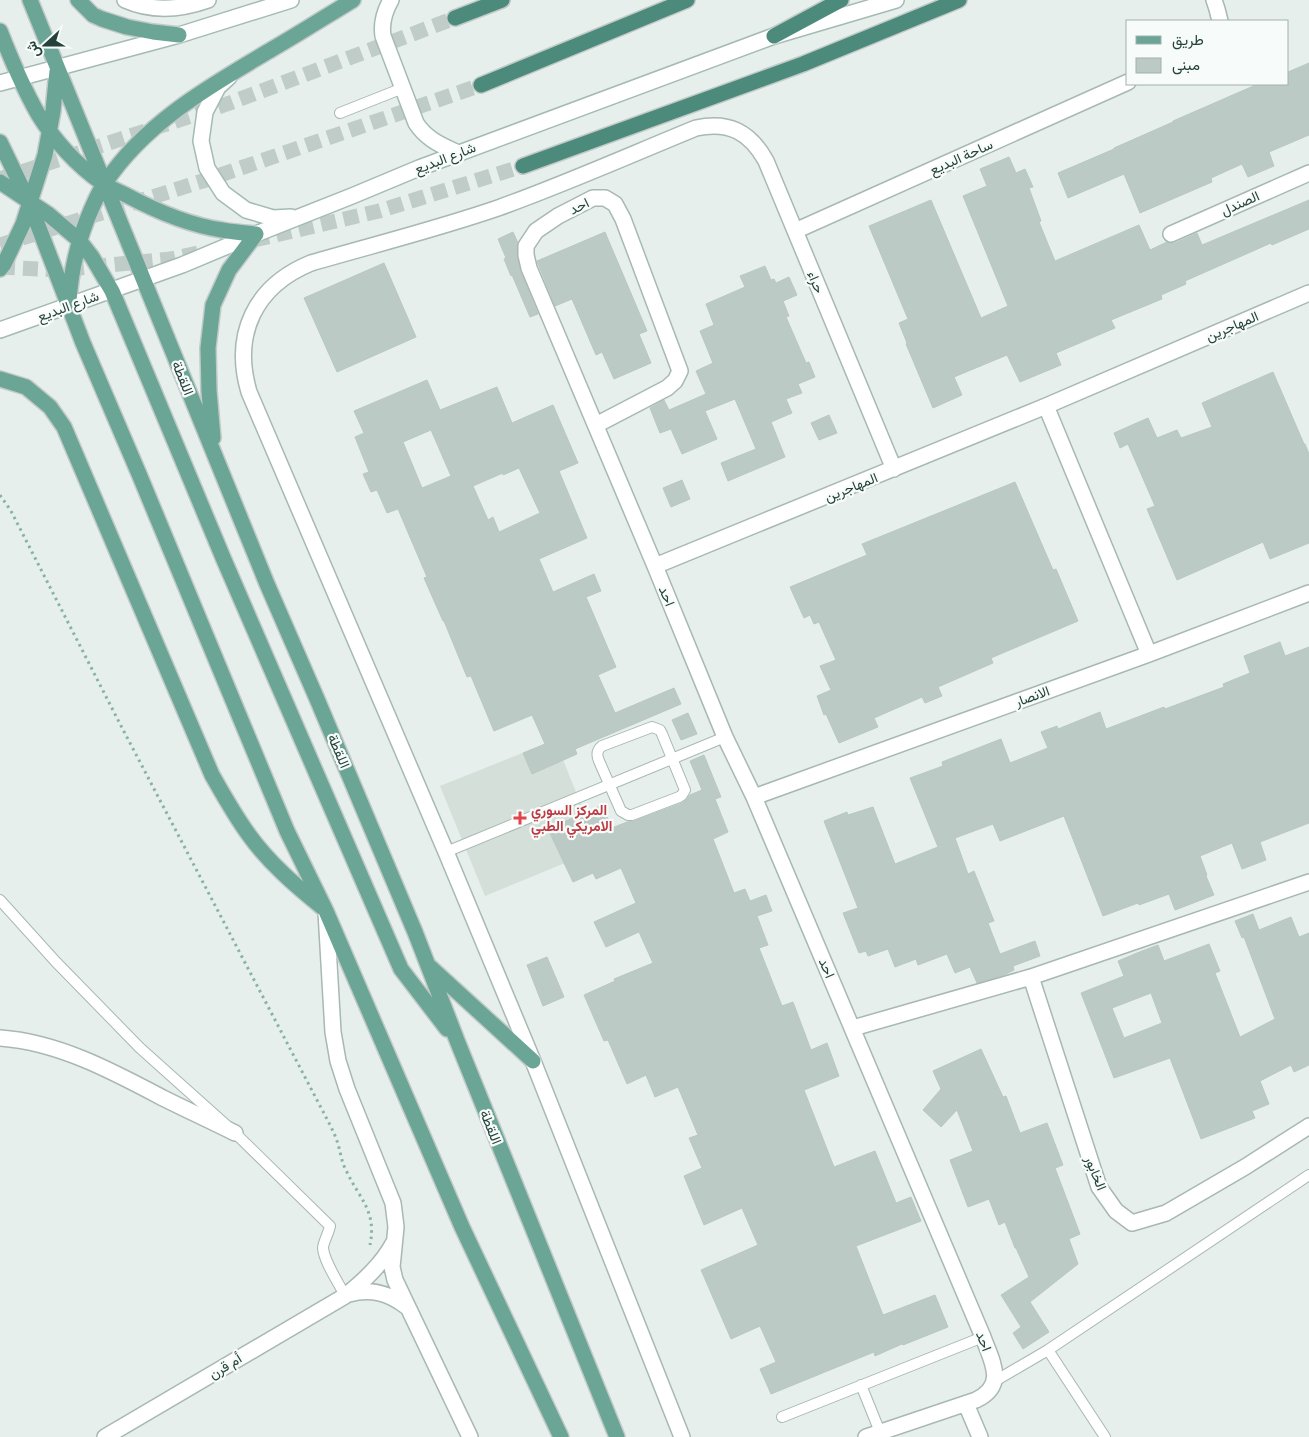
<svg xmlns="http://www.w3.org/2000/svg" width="1309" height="1437" font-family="'PT Sans Narrow',Vazirmatn,sans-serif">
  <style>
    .built { fill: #d4dfda }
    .building { fill: #bbcac4; stroke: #b8c9c2; fill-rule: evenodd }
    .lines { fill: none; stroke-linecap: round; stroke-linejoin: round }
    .trunk-tunnel { stroke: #bfccc8; stroke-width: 15; stroke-dasharray: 15 8; stroke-linecap: butt }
    .service-casing { stroke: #a8b8b2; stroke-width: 12 }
    .minor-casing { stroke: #a8b8b2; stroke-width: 18 }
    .secondary-casing { stroke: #a4bbb3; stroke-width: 18 }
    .primary-casing { stroke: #c2cac8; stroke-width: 18 }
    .trunk-casing { stroke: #c2cac8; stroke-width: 18 }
    .path { stroke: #86b3a5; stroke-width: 3; stroke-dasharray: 2.5 4; stroke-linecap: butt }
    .service { stroke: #fff; stroke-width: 10 }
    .minor { stroke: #fff; stroke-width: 15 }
    .secondary { stroke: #fff; stroke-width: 15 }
    .primary { stroke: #6aa596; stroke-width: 15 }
    .trunk { stroke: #4c8a7c; stroke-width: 15 }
    .health-dot { fill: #e0444e; stroke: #f7fbf9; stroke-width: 2 }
    .labels { text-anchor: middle; stroke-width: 4.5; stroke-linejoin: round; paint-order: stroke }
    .street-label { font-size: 14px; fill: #24423a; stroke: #f7fbf9 }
    .health-label { font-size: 14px; font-weight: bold; fill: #be3a42; stroke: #f7fbf9; text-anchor: start }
  </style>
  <rect width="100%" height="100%" fill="#e6efeb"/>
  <path class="built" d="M555,740L599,849L485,896L440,786Z"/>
  <path class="building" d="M1309,63V135L1269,152L1274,166L1248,177L1242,164L1211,178L1212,182L1140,213L1124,174L1068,198L1058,173L1114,149V148L1173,122V121L1258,84H1288V72Z
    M1009,157L1016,173L1025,169L1033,187L1029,188L1041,221L1039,222L1055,261L1139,225L1150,250L1167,242L1175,243L1197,233L1202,245L1309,200V229L1272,245L1271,243L1185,281L1186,284L1161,295L1162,299L1111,320L1115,328L1056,353L1061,365L1020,382L1007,355L954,377L962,395L933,408L906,344L907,343L899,323L908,319L869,226L931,200L981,318L1008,306L963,196L987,186L980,169Z
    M513,232L518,243L517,255L520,270L538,314L530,317L512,275L511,276L504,259L506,258L498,239Z
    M605,232L647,331L639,334L651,363L614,379L602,352L596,355L572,299L555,306L537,261Z
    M384,263L416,337L337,372L304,298Z
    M765,266L771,280L774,279L776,283L789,277L797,295L783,301L789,316L786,317L806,363L809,362L815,377L798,384L802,393L786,399L792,413L771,422L785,457L728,481L721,463L756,449L735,399L705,411L717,439L682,454L671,429L660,433L650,408L664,400L669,410L706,394L696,371L713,363L700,331L714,325L706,304L745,287L740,276Z
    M1273,372L1304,444H1305L1309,454V543L1270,559L1263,542L1177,580L1147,509L1155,506L1128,444L1120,448L1114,433L1148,418L1157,438L1177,430L1181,438L1212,427L1202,403Z
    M427,380L440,410L497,387L512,423L553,405L578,463L559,471L587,538L539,559L553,592L594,574L601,591L586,597L616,667L598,675L615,713L674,688L681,704L575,749L577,754L532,774L523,753L545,744L532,715L494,731L471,676L467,677L444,621H443L424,578L427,577L398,509L387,513L377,490L371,492L363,474L369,472L355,437L364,433L354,411ZM431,430L451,476L422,488L403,442ZM519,468L540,513L499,532L493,517L488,520L473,486L503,473V475Z
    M829,415L837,433L819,440L811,423Z
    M682,480L690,499L671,507L663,488Z
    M1015,482L1053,570L1056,569L1078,621L991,658L993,663L938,687L942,696L925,703L922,697L874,718L878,727L839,743L826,714L824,715L817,696L831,690L820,666L836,660L819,622L814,624L810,615L804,618L790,587L867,555L862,544Z
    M1280,642L1285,656L1309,647V823L1260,842L1266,860L1242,869L1232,843L1200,856L1207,875L1206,876L1214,895L1175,910L1169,894L1139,905L1138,903L1103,916L1064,816L1000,841L993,824L955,838L968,874L974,871L994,921L988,923L1000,954L1035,941L1040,956L1013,966L1014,970L1004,975L977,983L970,967L955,973L947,954L918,965L916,959L895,967L888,949L868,956L866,951L859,953L843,913L858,908L824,821L847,812L848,815L873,807L895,864L938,847L910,778L943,766L942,762L1001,739L1010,763L1048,748L1041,732L1057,726L1058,729L1100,712L1106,729L1164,707L1165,709L1224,687L1223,684L1250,673L1244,656Z
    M688,713L697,734L681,740L672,720Z
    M704,755L721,797L715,799L728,832L713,839L734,893L745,889L750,901L766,895L772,911L757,916L768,945L759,948L782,1006L793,1002L811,1050L827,1043L839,1076L804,1090L834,1167L875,1151L896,1203L911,1197L921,1221L856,1246L883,1315L935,1295L948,1327L903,1345L902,1344L875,1356L874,1352L771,1394L760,1369L776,1362L760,1326L731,1339L701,1270L758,1245L742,1208L704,1225L684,1176L702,1168L689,1138L698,1135L678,1087L655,1097L646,1075L627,1084L608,1040L604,1041L584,995L615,981L614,979L653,963L639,932L606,947L594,922L636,903L621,868L596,879L593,873L573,882L548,829L602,805L612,828L627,822L634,821L682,803L686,800L690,795L702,790L690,761Z
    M1253,914L1259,930L1291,917L1299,937L1309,933V1065L1294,1072L1291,1065L1260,1081L1269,1104L1252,1111L1255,1118L1201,1139L1170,1058L1114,1078L1081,993L1124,976L1118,961L1137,953L1158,945L1164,961L1209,944L1220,971L1215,973L1240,1037L1275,1019L1244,937L1242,938L1235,921ZM1151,993L1162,1023L1124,1038L1112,1008Z
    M547,957L564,997L543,1006L527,965Z
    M981,1049L1003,1097L1006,1096L1020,1133L1047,1123L1063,1165L1055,1168L1080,1234L1069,1239L1078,1264L1030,1302L1049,1332L1023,1349L1013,1333L1021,1327L1001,1295L1029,1277L1016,1248H1015L1005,1222L999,1225L989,1199L968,1207L950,1160L973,1151L957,1110L941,1127L923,1110L941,1089L933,1071Z"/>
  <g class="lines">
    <path class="trunk-tunnel" d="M0,179L227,104L455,18
      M254,240L379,211L523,166
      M0,245L206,180L481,85
      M0,267L59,270L171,259L202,252"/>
    <g class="service-casing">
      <path id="service" d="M340,113L403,88
        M652,727L660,730L662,734L685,790L682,795L679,797L632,815H628L621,811L599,761C596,754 597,750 602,746Z
        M446,852L725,737
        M0,900L56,962L140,1048L235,1133L330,1226C329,1232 323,1243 323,1248C324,1262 339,1283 345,1296
        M1048,1350L1105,1437
        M995,1381L1048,1350L1309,1175
        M861,1385L880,1432
        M782,1417L983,1337"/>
    </g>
    <g class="minor-casing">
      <path id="minor" d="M125,0C152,12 180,10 208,0
        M1214,0L1217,9L1220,21
        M795,231L1128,82
        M1171,234L1309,173
        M1046,406L1149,654
        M596,425L667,388L675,381L680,371L623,219L615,204L605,198H593L558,216L536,231L526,246V255L529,268L655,566L725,737L754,797L983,1337C992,1362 1007,1385 976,1400L866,1437
        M655,566L1046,406L1309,293
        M754,797L1149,654L1309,593
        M326,912L333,1032L338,1061L347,1089L393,1203L396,1227L392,1267L395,1280L470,1437
        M1031,977L1099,1187L1116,1211L1132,1223L1166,1213L1245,1167L1309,1126
        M853,1028L1031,977L1309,882
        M0,1038C58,1042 112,1071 163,1098C187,1110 211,1121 235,1133
        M349,1294C371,1288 389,1293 407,1307
        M966,1404L980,1437
        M105,1437L345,1296C365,1280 382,1264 394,1242
        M682,1437L533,1061L446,852L249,392C232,334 255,286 311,263C373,245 437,229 498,208C565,184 630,155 696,128C729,121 750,132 766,161L894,469"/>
    </g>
    <g class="secondary-casing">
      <path id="secondary" d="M391,0C384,12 381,23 383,36L416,123C426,139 441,145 458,153
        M229,77L218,87L205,112L201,141L207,168L223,193L246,210L273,218L291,217
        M0,83L179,35L291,0
        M0,330L182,265L256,234L352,196L419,168L774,36L896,0"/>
    </g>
    <g class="primary-casing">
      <path id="primary" d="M30,0L267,584L317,699L415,932L458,1043L617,1437
        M78,0L93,15L102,19L127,27L153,32L179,35
        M0,31C11,59 23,88 38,114C54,140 77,165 102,183C110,188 118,191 126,195C156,211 188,225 222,230C233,232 245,233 256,234
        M0,142L29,202L83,343L139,474L287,831L326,911L462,1227L561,1437
        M0,182L48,214L79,240L92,257L112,291L224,560L401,969L447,1029
        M0,269L4,264L23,224L45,155L53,111L57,71
        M69,301C71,269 78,240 91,210C95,201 99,191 105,183C145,123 208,87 269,51C297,35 325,17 353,0
        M0,379L26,387L50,407L64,427L212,775C224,796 235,816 249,835C269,863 296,886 323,908
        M213,438L209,391L208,348L213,305L229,270L256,234
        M429,966L533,1061"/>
    </g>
    <g class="trunk-casing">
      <path id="trunk" d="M455,18L502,0
        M774,36L841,0
        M481,85L687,0
        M523,166L803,64L959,0"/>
    </g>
    <path class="path" d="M0,495L11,511L119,722L329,1123C333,1131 337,1139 339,1148C341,1155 342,1163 346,1170C359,1199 377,1210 370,1245"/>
    <use href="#service" class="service"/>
    <use href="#minor" class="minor"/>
    <use href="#secondary" class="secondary"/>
    <use href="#primary" class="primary"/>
    <use href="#trunk" class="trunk"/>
  </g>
  <path class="health-dot" d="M517.5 810.5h5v5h5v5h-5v5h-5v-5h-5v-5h5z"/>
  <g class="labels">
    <g class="street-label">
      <text transform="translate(961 157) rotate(-24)" y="5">ساحة البديع</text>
      <text transform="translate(445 158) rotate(-21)" y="5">شارع البديع</text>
      <text transform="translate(1240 203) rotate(-24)" y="5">الصندل</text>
      <text transform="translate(579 206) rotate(-26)" y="5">احد</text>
      <text transform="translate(816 282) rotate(67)" y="5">حراء</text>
      <text transform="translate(68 306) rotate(-20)" y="5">شارع البديع</text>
      <text transform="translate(1232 326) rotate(-23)" y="5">المهاجرين</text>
      <text transform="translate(183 378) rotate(68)" y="5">اللقطة</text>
      <text transform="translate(851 487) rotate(-22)" y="5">المهاجرين</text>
      <text transform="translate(667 596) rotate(68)" y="5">احد</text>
      <text transform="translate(1032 696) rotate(-20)" y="5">الانصار</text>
      <text transform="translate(339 751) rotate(67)" y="5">اللقطة</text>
      <text transform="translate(827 968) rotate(67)" y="5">احد</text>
      <text transform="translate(491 1127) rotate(68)" y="5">اللقطة</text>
      <text transform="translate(1096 1173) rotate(68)" y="5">الخابور</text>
      <text transform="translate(984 1341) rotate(69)" y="5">احد</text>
      <text transform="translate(225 1366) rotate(-31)" y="5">أم قرن</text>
    </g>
    <g class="health-label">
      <text x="531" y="815">المركز السوري<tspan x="531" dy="16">الامريكي الطبي</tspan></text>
    </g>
  </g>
  <rect x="1126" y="20" width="162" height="65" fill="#f7fbf9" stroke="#a3b1ad"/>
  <rect x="1136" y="36" width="25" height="8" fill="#6aa596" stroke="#a3b1ad"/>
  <text x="1172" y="45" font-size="15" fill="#24423a">طريق</text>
  <rect x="1136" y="58" width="25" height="15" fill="#bbcac4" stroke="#a3b1ad"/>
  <text x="1172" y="70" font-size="15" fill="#24423a">مبنى</text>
  <g transform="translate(45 45) rotate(249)" stroke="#f7fbf9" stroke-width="4" paint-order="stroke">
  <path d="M0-4L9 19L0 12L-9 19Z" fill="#24423a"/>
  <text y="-8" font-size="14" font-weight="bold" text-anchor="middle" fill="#24423a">ش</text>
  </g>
</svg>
